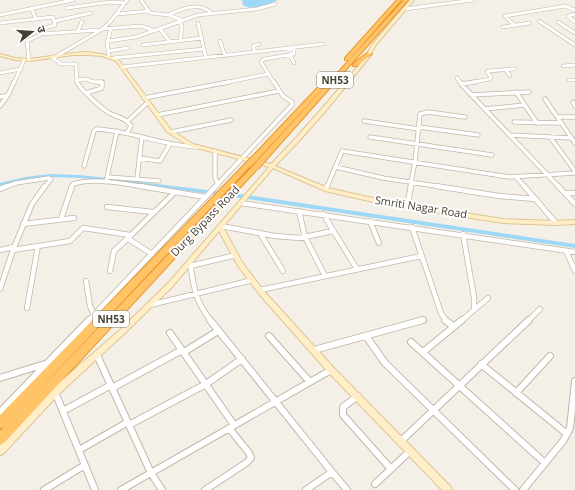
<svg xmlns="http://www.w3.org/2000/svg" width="575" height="490" font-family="'Open Sans','Noto Sans Devanagari',sans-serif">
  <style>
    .water { fill: #9ed8f7 }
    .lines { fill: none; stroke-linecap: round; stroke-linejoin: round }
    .canal { fill: #9ed8f7; fill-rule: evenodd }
    .street-far3-casing { stroke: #c1b7a8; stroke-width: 4 }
    .street-far2-casing { stroke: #c1b7a8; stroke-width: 5 }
    .street-far1-casing { stroke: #c1b7a8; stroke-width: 6 }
    .street-casing { stroke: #c1b7a8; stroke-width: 8 }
    .secondary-casing { stroke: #dcc595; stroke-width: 2 }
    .highway-casing { stroke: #eb982b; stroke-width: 2 }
    .street-far3 { stroke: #fff; stroke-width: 3 }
    .street-far2 { stroke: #fff; stroke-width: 3.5 }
    .street-far1 { stroke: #fff; stroke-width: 4.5 }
    .street { stroke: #fff; stroke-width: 6 }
    .secondary { fill: #ffeec7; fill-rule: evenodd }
    .highway { fill: #ffc368; fill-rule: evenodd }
    .highway-bridge-casing { stroke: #eb982b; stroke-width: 8; stroke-linecap: butt }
    .highway-bridge { stroke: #ffc368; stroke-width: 6 }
    .labels { text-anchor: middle; stroke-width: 4; stroke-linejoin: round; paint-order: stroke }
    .shield { fill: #fff; stroke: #807972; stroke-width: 1 }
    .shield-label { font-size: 10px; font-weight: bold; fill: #494035 }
    .street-label { font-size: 11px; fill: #494035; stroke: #fff }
  </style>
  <rect width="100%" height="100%" fill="#f5f0e7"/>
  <path class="water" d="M242,0H277C270,6 251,11 243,5Z"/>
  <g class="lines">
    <path class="canal" d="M52,174L79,175L108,178L248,195L575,244V248L248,199L106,180L79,178L52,177L26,180L0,186V183C17,178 34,175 52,174Z"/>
    <g class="street-far3-casing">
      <path id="street-far3" d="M141,0L150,13L169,15L181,20
        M31,8L36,19
        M67,8L110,2L125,3
        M405,9L473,0
        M118,14L148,11
        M575,14L568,16L575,22
        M0,15L73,0
        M168,15C181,9 200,1 211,13
        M55,21L91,13
        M179,21L182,26L180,41
        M539,21L575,45
        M558,22L575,33
        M0,23L53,17L55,25L41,29L40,35L27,41L29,60
        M198,23L206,58
        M514,25L505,16L565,6L575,10
        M503,27L529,23
        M102,29L141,26L155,31
        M160,29L170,42
        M78,31L82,21
        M41,34L99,30
        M108,41L136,37L198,15L257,9L275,4
        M220,41L225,56
        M143,45L202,38
        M108,51L128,48
        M255,52L253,46L259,44
        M290,55L294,63
        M109,56L107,43L111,28
        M52,57L61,64H76L77,83
        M55,57L101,30L110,22L127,0
        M113,58L204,49
        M563,66L575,65
        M122,67L323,44
        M505,69L510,76
        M0,73L21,69
        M457,78L461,83
        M77,80L88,79L90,81L102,83
        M569,80H575
        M14,83L24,60
        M223,83L268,74
        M274,83L261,62L264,59L294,54V47
        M469,83L490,79L491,77L487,72L488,71L515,69"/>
    </g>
    <g class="street-far2-casing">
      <path id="street-far2" d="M77,82C81,90 101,108 109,113C117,117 126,118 131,126L127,133
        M460,82L461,83
        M475,82L461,84L559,187
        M516,92L537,123
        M86,93L102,88V82H97
        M471,95L529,92
        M0,97L8,95
        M144,98L229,82
        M545,99L575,143
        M573,102L575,106
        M0,106L8,95L14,82
        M484,109L525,105
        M157,115L279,91
        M558,117H575
        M128,121L148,102
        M364,121L419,129
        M514,122L562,123
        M419,127L478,135
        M171,132L231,120
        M509,135L571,138
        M370,137L492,155
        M550,137L575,171
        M215,151V177L218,185
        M139,158L160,161L170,144
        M84,166L94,131L97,129C132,131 163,146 198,147
        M336,167L383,178L443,187
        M108,177L159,181
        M516,177L525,187
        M137,178L142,137
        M106,182L117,131
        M5,187L16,183L49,178L51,179L45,187
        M72,187L73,184C96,177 124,184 147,187
        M215,187L292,105V102L283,96L274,82
        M327,187L342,151L509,177L575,173
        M410,187L415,162L420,114L428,112L465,117"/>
    </g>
    <g class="street-far1-casing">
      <path id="street-far1" d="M140,186L205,197
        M436,186L499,196L536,199
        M524,186L556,223
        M558,186L575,204
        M0,189L7,186
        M326,189L327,186
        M565,193H575
        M241,203L575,252
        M407,206L411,186
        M107,207L153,212
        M299,211L305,237L325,276
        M323,214L357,269
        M61,219L72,186
        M370,221L379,243
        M23,224L74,218
        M221,226L275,236L300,238L333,231
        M412,227L441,313L446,321
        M260,233L283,271
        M463,234L474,297V308
        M0,250L14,247
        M13,250L70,241L83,228L130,235
        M566,251L575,271
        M152,254L130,240L129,237L174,193
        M190,263C194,289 195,300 211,321
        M190,266L236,255
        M110,271L114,251L128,238
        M86,281L90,306L94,315
        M0,289L13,250L32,204L45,186
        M260,290L421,256
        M150,305L253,280
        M27,308L38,246
        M88,321L216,186
        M421,321L423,320
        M461,321L488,298
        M528,321L540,309"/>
    </g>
    <g class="street-casing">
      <path id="street" d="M210,320L332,472L306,490
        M445,320L453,326
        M170,333L234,425
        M269,336L310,382
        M366,336L385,363L515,490
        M411,342L545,463
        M314,350L423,320
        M184,352L218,331
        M423,352L462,320
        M97,355L151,473L162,490
        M481,364L567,434
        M0,378L45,364
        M112,388L182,350
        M55,392L95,490
        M516,393L550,356
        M358,396L343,407V415L391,469
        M63,411L111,385
        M0,412L89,320
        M129,425L206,384L242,359
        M401,441L529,320
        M79,450L128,422
        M332,472L347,490
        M375,484L410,451
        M44,490L85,465
        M121,490L331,370
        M205,490L246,463L251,458L249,453L229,428
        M523,490L563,441L570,428L575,381"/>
    </g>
    <g class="secondary-casing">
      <path id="secondary" d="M410,0H414L375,46L368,59L329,107L299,141L275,166L328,188L386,201L503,219L556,221L575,220V224L556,225L503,223L386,205L325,191L273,168L223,227L242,262L263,290L334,368L451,487L452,490H442L328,372L259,294L238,266L219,231L173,286L125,333L58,395L3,454L0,455V445L52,389L121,329L169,282L269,167L189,146L167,132L116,61L102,56L87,55H73L30,61L15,60L0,56V54L15,58L30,59L73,53L87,52L102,54L118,59L171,130L193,144L271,164L295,139L325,105L365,58L372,45Z"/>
    </g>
    <g class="highway-casing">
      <path id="highway" d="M397,0H401L349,60H345V58Z
        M404,0H408L264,162H260V158Z
        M367,53L372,54L357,66H353V64Z
        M321,84L326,85L257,160H253V156Z
        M247,162H249L252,164L4,427L0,428V415Z
        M254,165H258L259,167L4,443L0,444V431Z"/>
    </g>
    <use href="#street-far3" class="street-far3"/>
    <use href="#street-far2" class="street-far2"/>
    <use href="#street-far1" class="street-far1"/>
    <use href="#street" class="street"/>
    <use href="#secondary" class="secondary"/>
    <use href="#highway" class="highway"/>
    <g class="highway-bridge-casing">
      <path id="highway-bridge" d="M249,164L255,158
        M256,167L262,160"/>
    </g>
    <use href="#highway-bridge" class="highway-bridge"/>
  </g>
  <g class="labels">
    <g class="shield">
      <rect x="317" y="72" width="36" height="16" rx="3"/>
      <rect x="93" y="311" width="36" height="16" rx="3"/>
    </g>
    <g class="shield-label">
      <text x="335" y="84">NH53</text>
      <text x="111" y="323">NH53</text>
    </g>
    <g class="street-label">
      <text transform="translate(421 207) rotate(9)" y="4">Smriti Nagar Road</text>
      <text transform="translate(205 221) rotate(-46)" y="4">Durg Bypass Road</text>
    </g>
  </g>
  <g transform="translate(32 32) rotate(73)" stroke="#ffffff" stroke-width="3" paint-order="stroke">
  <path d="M0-3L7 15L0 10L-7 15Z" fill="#494035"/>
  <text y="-6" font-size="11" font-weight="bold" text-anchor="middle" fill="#494035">उ</text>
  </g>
</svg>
